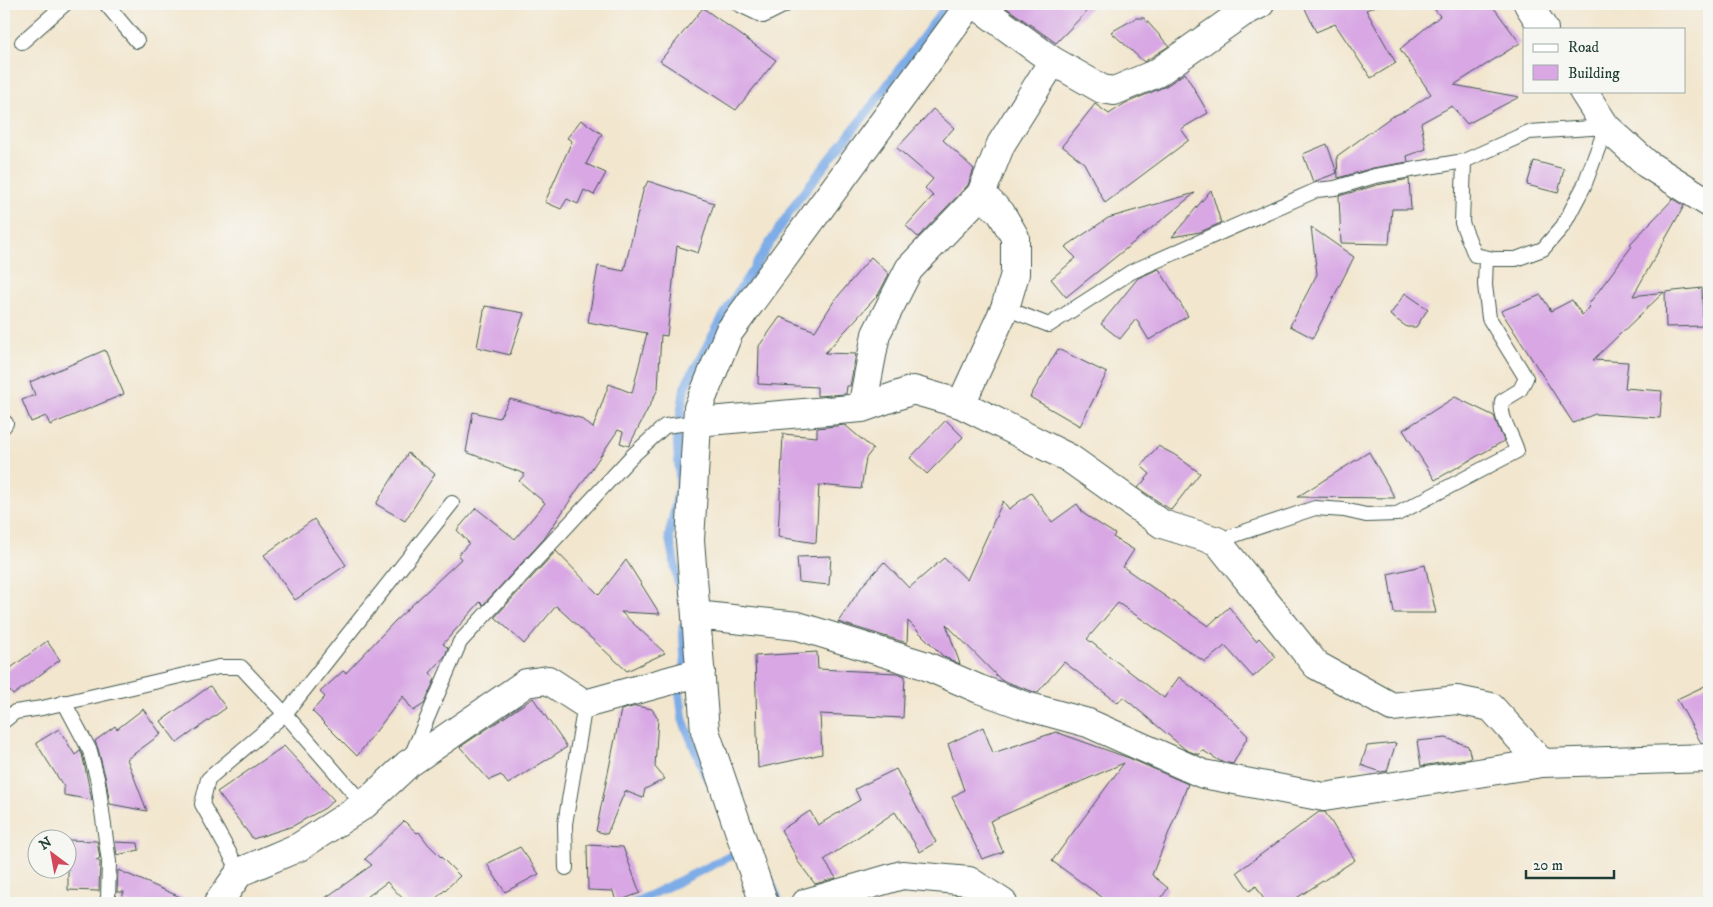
<svg xmlns="http://www.w3.org/2000/svg" width="1713" height="907" font-family="'IM FELL DW Pica',serif">
  <style>
    .lines { fill: none; stroke-linecap: round; stroke-linejoin: round }
    .stream { stroke: #7dace7; stroke-width: 9 }
    .building { fill: #d8a7e4 }
    .lane-casing { stroke: #3f564b; stroke-width: 16 }
    .street-casing { stroke: #3f564b; stroke-width: 30 }
    .lane { stroke: #fff; stroke-width: 14 }
    .street { stroke: #fff; stroke-width: 28 }
  </style>
  <rect width="100%" height="100%" fill="#f6f6f2"/>
  <filter id="ink" filterUnits="userSpaceOnUse"><feTurbulence type="fractalNoise" baseFrequency=".02" numOctaves="2"/><feDisplacementMap in="SourceGraphic" scale="10" xChannelSelector="R" yChannelSelector="G"/><feConvolveMatrix kernelMatrix="1 2 1 2 8 2 1 2 1" color-interpolation-filters="sRGB"/></filter>
  <filter id="wash" filterUnits="userSpaceOnUse"><feTurbulence type="fractalNoise" baseFrequency=".0096" numOctaves="4" result="noise"/><feDisplacementMap in="SourceGraphic" scale="20" xChannelSelector="R" yChannelSelector="G"/><feGaussianBlur stdDeviation="1.12" result="paint"/><feColorMatrix in="noise" values="0 0 0 0 0 0 0 0 0 0 0 0 0 0 0 0 0 1.4 0 .05"/><feComposite in="paint" operator="in"/></filter>
  <g filter="url(#wash)">
    <rect width="100%" height="100%" fill="#f2e6ce"/>
    <g class="lines">
      <path class="stream" d="M682,601L669,536L680,483L677,437L685,386L728,308L797,201L868,111L948,4
        M683,627L685,662L679,689L683,720L707,778
        M769,878L779,903
        M634,903L733,855L740,849L739,846"/>
    </g>
    <g id="blocks">
      <path class="building" d="M1001,4H1094L1056,43Z
        M1303,4H1381L1366,10L1396,63L1371,78L1335,24L1316,32Z
        M1430,4H1491L1520,43L1454,85L1519,97L1467,124L1452,106L1421,123L1426,149L1407,156L1408,162L1373,168L1338,178L1337,156L1391,117L1407,110L1431,94L1400,49L1440,16Z
        M703,8L776,60L736,110L660,61Z
        M1136,18H1144L1169,46L1144,62L1111,32Z
        M1185,73L1208,113L1181,129L1189,140L1105,203L1084,163L1062,146L1095,104L1109,114L1124,104L1166,86Z
        M933,109L954,128L943,140L974,169L968,185L918,237L906,226L933,196L925,188L933,179L897,148Z
        M581,120L602,134L586,164L606,173L594,195L584,190L578,204L567,199L561,209L545,202L572,141L567,138Z
        M1327,144L1337,173L1313,182L1303,154Z
        M1534,161L1564,169L1558,193L1527,185Z
        M1409,179L1411,209H1392L1389,244L1341,243L1339,196L1377,185Z
        M648,181L714,203L698,253L677,246L667,336L661,335L658,389L629,446L620,443L623,432L618,430L544,539L483,605L480,602L443,644L448,648L445,656L430,673L435,679L424,704L413,711L403,696L357,756L312,711L325,697L320,692L343,671L346,673L394,622L461,559L458,555L469,543L457,530L476,508L515,539L545,503L519,481L525,474L466,452L473,412L499,418L510,399L580,418L593,428L609,384L632,393L647,333L588,322L598,266L624,271L644,187H645Z
        M1211,190L1221,223L1200,232L1172,237Z
        M1195,193L1066,297L1051,279L1076,258L1065,247L1108,218Z
        M1673,199L1684,206L1633,296L1664,292L1593,360L1628,362L1625,388L1662,391L1660,418L1595,414L1573,423L1501,311L1541,295L1551,311L1572,300L1582,315L1590,307L1588,305L1632,246L1630,244Z
        M1311,227L1354,257L1313,338L1290,326L1317,274Z
        M871,257L889,274L878,295L825,353L856,354L850,386H847L846,394L817,396V387L758,384L759,346L780,317L815,331L834,301Z
        M1159,269L1188,316L1149,340L1136,319L1120,339L1101,324L1138,278Z
        M1702,288L1703,326L1666,327L1665,292Z
        M1405,293L1428,309L1416,327H1407L1390,315Z
        M485,306L524,313L510,355L477,347Z
        M1058,349L1107,373L1080,426L1030,397Z
        M105,350L124,394L50,425L46,416L31,422L22,400L35,395L30,382Z
        M1455,397L1494,416L1504,441L1435,480L1403,430Z
        M946,420L963,437L927,474L910,458Z
        M845,425L873,449L866,458L861,489L819,485L816,543L778,537L783,434L817,437V428Z
        M1158,446L1175,455L1200,473L1171,510L1138,488L1150,474L1141,466Z
        M1369,452L1395,498L1297,497Z
        M408,453L435,474L405,521L376,504Z
        M1031,493L1052,522L1077,504L1084,514L1115,534L1113,537L1134,550L1123,567L1208,626L1229,607L1256,641L1259,638L1276,657L1253,677L1225,646L1205,662L1118,603L1087,639L1164,698L1179,677L1226,714L1248,736L1233,764L1220,761L1202,750L1199,755L1186,750L1123,697L1118,703L1064,662L1037,693L1001,680L946,624L960,664L944,657L908,621L907,643L838,622L863,585L884,562L909,588L944,558L967,580L1003,501L1009,509Z
        M314,519L346,565L295,600L264,555Z
        M556,551L599,595L626,560L660,614L621,612L665,653L627,671L556,606L524,644L495,617Z
        M831,556L829,585L799,582L797,557Z
        M1425,565L1436,613H1394L1388,574Z
        M47,641L60,660L13,695L4,684V673Z
        M817,652L818,669L897,673L905,676L903,718L820,714L822,754L758,768L755,656Z
        M1709,684V742L1701,743L1677,699Z
        M210,686L226,708L177,743L161,721Z
        M533,698L567,747L508,784L501,775L489,780L460,747Z
        M636,706L652,709L658,718L655,767L665,779L645,789L643,798L625,791L607,834L596,831L621,710Z
        M143,709L161,734L127,759L147,811L110,804L106,780L98,749L95,741L115,726L117,729Z
        M983,727L993,753L1056,732L1129,758L1188,784L1152,875L1168,888L1158,903H1110L1052,861L1124,763L990,821L1003,852L982,859L952,797L964,790L948,744Z
        M59,729L75,755L80,751L82,754L92,800L64,795V787L36,743Z
        M1446,738L1468,746L1471,758L1421,766L1417,741Z
        M1396,743L1387,771L1381,772L1361,765L1367,746Z
        M284,746L334,800L325,808L293,826L253,839L217,792Z
        M896,769L936,842L920,852L895,812L824,860L836,878L815,884L796,859L797,858L781,830L810,811L818,825L860,800L855,789Z
        M1319,812H1325L1355,860L1289,903H1266L1256,886L1250,891L1237,872Z
        M404,821L417,833L419,832L428,844L460,876L431,903H407L387,882L359,903H318L372,865L365,859Z
        M68,840L97,841L100,859L96,860L100,862L99,891L68,890Z
        M115,842L138,843L139,850L117,855Z
        M587,845L623,847L640,893L616,902L613,891L588,890Z
        M520,847L539,874L505,892L487,864Z
        M118,870L139,879L194,903H120L124,892H117Z"/>
    </g>
  </g>
  <g filter="url(#ink)">
    <use href="#blocks" fill-opacity="0" stroke="#3f564b" stroke-width="1"/>
    <g class="lines">
      <g class="lane-casing">
        <path id="lane" d="M106,4L137,41
          M738,4L763,16L787,4
          M22,42L65,4
          M1005,308L1049,325L1131,272L1317,190L1335,188L1375,176L1464,161L1529,132L1606,127L1584,186L1563,226L1543,249L1516,259H1494L1475,255L1462,223L1464,161
          M4,426L6,423
          M1217,541L1315,508L1344,510L1366,515L1397,514L1517,451C1512,434 1499,418 1502,401L1520,390L1526,378L1489,318L1485,285L1486,258
          M64,702L90,751L98,782L109,862L108,899L105,903
          M4,721L15,712L42,708L219,667H241L285,714L364,805
          M411,756L460,642L631,457L665,426L697,422
          M566,868L565,824L585,704
          M240,872L202,804L208,779L285,714L452,503"/>
      </g>
      <g class="street-casing">
        <path id="street" d="M975,4L1053,61L1102,89L1114,91L1157,73L1242,13L1260,4
          M1528,4L1544,29
          M1583,91L1606,127L1647,164L1709,203
          M981,194L1001,144L1053,61
          M862,408L876,334L909,269L981,194L1001,213L1015,237V274L1005,308L961,404
          M697,422L862,408L913,390L961,404L1069,458L1162,524L1217,541L1316,665L1392,707L1457,700L1491,707L1542,763
          M696,615L798,626L924,665L979,689L1026,706L1088,723L1203,774L1324,797L1542,763L1709,758
          M218,903L240,872L299,847L364,805L408,764L526,683L548,680L585,704L701,672
          M764,903L705,731L690,540L698,408L729,332L970,4
          M806,903L902,875L969,881L1003,903"/>
      </g>
      <use href="#lane" class="lane"/>
      <use href="#street" class="street"/>
    </g>
  </g>
  <rect width="1713" height="907" fill="none" stroke="#f6f6f2" stroke-width="20"/>
  <rect x="1523" y="28" width="162" height="65" fill="#f6f6f2" stroke="#a0aca6"/>
  <rect x="1533" y="44" width="25" height="8" fill="#ffffff" stroke="#a0aca6"/>
  <text x="1568" y="52" font-size="15" fill="#1f3d34">Road</text>
  <rect x="1533" y="65" width="25" height="15" fill="#d8a7e4" stroke="#a0aca6"/>
  <text x="1568" y="78" font-size="15" fill="#1f3d34">Building</text>
  <g transform="translate(52 854) rotate(328)"><circle r="24" fill="#f6f6f2" stroke="#a0aca6"/>
  <path d="M0-4L9 19L0 12L-9 19Z" fill="#d1495b"/>
  <text y="-8" font-size="14" font-weight="bold" text-anchor="middle" fill="#1f3d34">N</text>
  </g>
  <path d="M1526 870v8h88v-8" fill="none" stroke="#1f3d34" stroke-width="2.5"/>
  <text x="1533" y="870" font-size="15" fill="#1f3d34" stroke="#f6f6f2" stroke-width="4" paint-order="stroke">20 m</text>
</svg>
